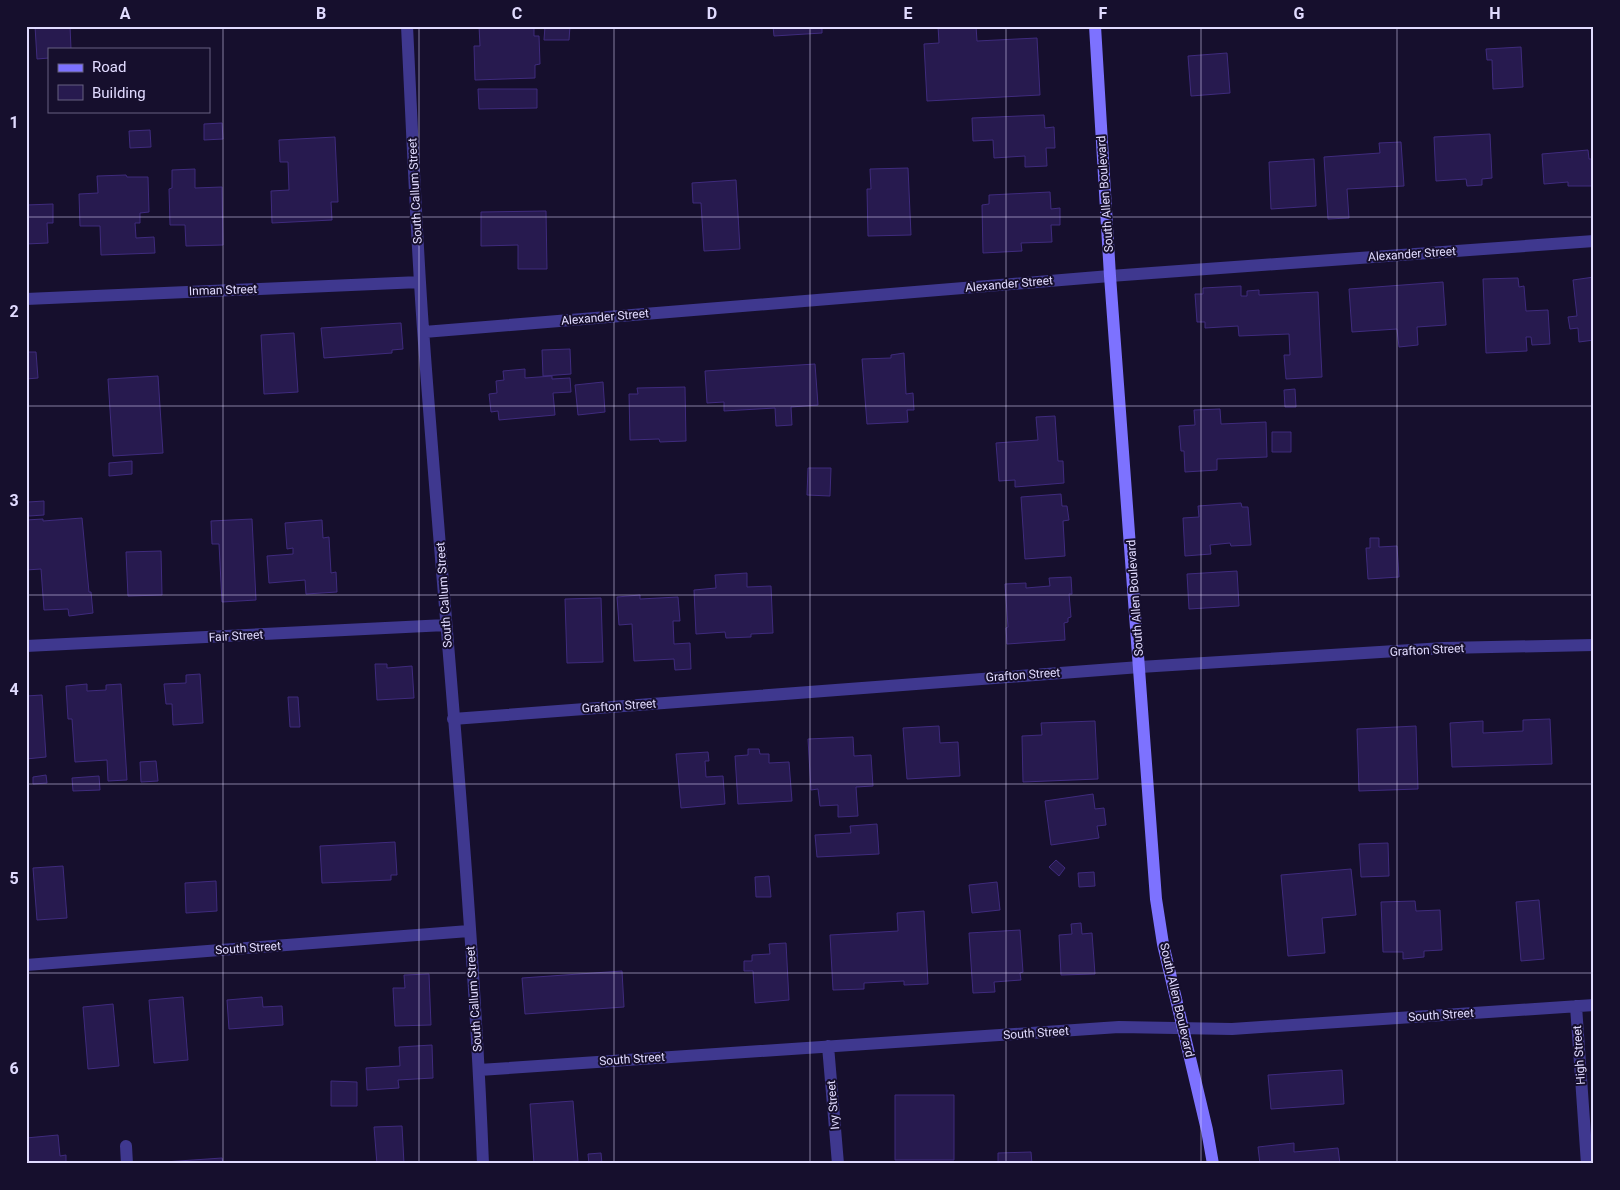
<svg xmlns="http://www.w3.org/2000/svg" width="1620" height="1190" font-family="Roboto,sans-serif">
  <style>
    .building { fill: #271a4f; stroke: #3f2b7d }
    .lines { fill: none; stroke-linecap: round; stroke-linejoin: round }
    .street { stroke: #3f388f; stroke-width: 12 }
    .secondary { stroke: #7d72ff; stroke-width: 12 }
    .grid { fill: none; stroke: #e1dbff; stroke-width: 1; stroke-opacity: 0.55 }
    .labels { text-anchor: middle; stroke-width: 4; stroke-linejoin: round; paint-order: stroke }
    .street-label { font-size: 12px; fill: #e1dbff; stroke: #160f2d }
    .neatline { fill: none; stroke: #e1dbff; stroke-width: 2 }
    .grid-label { font-size: 16px; text-anchor: middle; font-weight: bold; fill: #e1dbff }
  </style>
  <rect width="100%" height="100%" fill="#160f2d"/>
  <path class="building" d="M35,26H70L71,49H49V58L37,59Z
    M479,26H534V36H539L540,64L535,65V78L475,80L474,46H480Z
    M545,26H570L569,40H544Z
    M773,26H822V33L774,36Z
    M938,26H976L977,41L1037,38L1040,95L927,101L924,44L939,43Z
    M1521,47L1523,87L1493,89L1492,60H1487L1486,49Z
    M1227,53L1230,93L1191,96L1188,56Z
    M478,89H537V108L479,109Z
    M1044,115L1045,128L1054,127L1055,148H1046L1047,166L1025,167V156L994,158L993,140L973,141L972,118Z
    M222,123L223,139L204,140V124Z
    M150,130L151,147L130,148L129,131Z
    M1490,134L1492,178L1482,179V185L1467,186L1466,179L1436,181L1434,137Z
    M335,137L338,202H331L332,220L272,223L271,191L289,190L288,162H280L279,140Z
    M1401,142L1404,186L1347,189L1349,218L1328,219L1324,157L1380,153L1379,143Z
    M1588,150L1589,159H1594V186H1568V182L1544,184L1542,154Z
    M1314,159L1316,206L1271,209L1269,162Z
    M908,168L911,235L868,236L867,189H871L870,169Z
    M195,169V188L222,187L223,245L186,246L185,225H170L169,189L172,188V170Z
    M126,175L127,177H148L149,212L140,213V223H135L136,238L154,237L155,253L101,255L100,226H80L79,194L98,193L97,176Z
    M736,180L740,249L704,251L701,203H693L692,183Z
    M1050,192L1051,209L1060,208V225H1051L1052,242L1021,243L1022,251L983,253L982,205L989,204V195Z
    M53,204V223H47L48,243L26,244V205Z
    M546,211L547,269H518V245L481,246V212Z
    M1594,277V340L1579,342L1578,328L1570,329L1568,317L1577,316L1573,280Z
    M1518,278L1519,287L1524,286L1526,311L1548,310L1550,344L1532,345L1531,337H1526L1527,351L1486,353L1483,279Z
    M1443,282L1446,325L1417,327L1418,345L1399,347L1397,329L1352,332L1349,289Z
    M1241,286V296H1247V291L1259,290V295L1318,292L1322,377L1286,379L1284,355H1290L1289,334L1239,336L1238,326L1205,328V322H1197L1195,294H1203V288Z
    M401,323L403,349L392,350V353L324,358L321,328Z
    M294,333L298,392L264,394L261,335Z
    M570,349L571,374L543,376L542,350Z
    M26,352H36L38,378L26,379Z
    M904,353L906,394L913,393L914,410H907L908,422L867,424L862,359L891,358V355Z
    M815,364L818,405L791,407L792,425L776,426L775,408L724,411V402L707,403L705,371Z
    M525,369V378L552,376V379L570,378L571,392L553,393L555,415L499,420L498,411L491,412L489,394L497,393L496,381L504,380L503,371Z
    M158,376L163,453L113,456L108,379Z
    M603,382L605,412L578,415L575,385Z
    M685,387L686,441L660,442L659,439L630,440L629,394H638L637,388Z
    M1295,389L1296,407H1285L1284,390Z
    M1220,409L1221,424L1266,422L1267,457L1217,459V470L1185,472L1184,451H1181L1179,426L1195,425L1194,410Z
    M1055,416L1058,461H1063L1064,483L1015,487V480L999,481L996,443L1038,440L1036,417Z
    M1272,432H1291V452H1272Z
    M132,461V474L109,476V463Z
    M808,468H831L830,496L807,495Z
    M1061,494L1062,506H1067L1069,520L1063,521L1065,556L1025,559L1021,497Z
    M44,501V515L29,516L28,502Z
    M1241,503L1242,507H1248L1251,545L1231,546L1230,543L1210,545L1211,554L1185,556L1183,518L1199,517L1198,506Z
    M82,518L89,592H91L93,613L69,616L68,609L44,610L41,569L26,570V520L43,519V521Z
    M252,519L256,600L222,602L219,544H212L211,521Z
    M322,520L323,538L329,537L331,573L336,572L337,592L306,594L305,580L269,583L267,556L293,554V548L287,549L285,523Z
    M1370,538H1379V547L1397,546L1399,577L1368,579L1366,548H1370Z
    M161,551L162,595L128,596L126,552Z
    M1237,571L1239,606L1189,609L1187,574Z
    M747,573V587L771,586L773,633L751,634V637L726,638L725,632L696,634L694,590L716,588L715,575Z
    M1071,577L1072,594H1069L1071,617L1068,618V622L1064,623L1065,640L1007,644L1006,628L1008,627L1005,584L1026,583V588L1050,586L1049,578Z
    M640,595V599L678,597L680,621H673L674,644L690,643L691,669L675,670L674,659L634,661L632,624L619,625L617,597Z
    M601,598L603,662L567,663L565,599Z
    M375,664H387V668L412,666L414,698L377,700Z
    M200,674L203,723L173,725L172,704H166L164,684L186,683V675Z
    M87,684V691L106,690V685L121,684L127,780L108,781L107,760L75,762L72,719H68L66,686Z
    M42,695L46,757L26,759V696Z
    M288,697H298L300,727H290Z
    M1550,719L1552,764L1452,767L1450,723L1483,721V733L1523,731V720Z
    M1095,721L1098,779L1023,782L1022,736L1042,735L1041,723Z
    M939,726L940,743L958,742L960,776L907,779L903,728Z
    M1416,726L1418,789L1359,791L1357,729Z
    M853,737L854,756L871,755L873,786L856,787L858,816L838,817V805L820,806L818,789L811,790L808,739Z
    M748,749H759L760,754H769V763L789,762L792,801L738,804L735,756L748,755Z
    M708,752L709,761H705L706,777L723,776L725,804L681,808L676,754Z
    M156,761L158,781L141,782L140,762Z
    M46,775L47,783L33,784V777Z
    M99,776L100,790L73,791L72,778Z
    M1093,794L1095,809L1104,808L1106,825L1097,826L1099,838L1051,845L1045,801Z
    M877,824L879,854L817,857L815,835L851,833L850,826Z
    M395,842L397,875H391V880L322,883L320,846Z
    M1388,843L1389,876L1361,877L1359,844Z
    M1056,860L1065,868L1059,876L1049,867Z
    M63,866L67,918L37,920L33,868Z
    M1351,869L1356,915L1322,918L1325,953L1288,956L1281,875Z
    M1094,872L1095,886L1079,887L1078,873Z
    M769,876L771,897H756L755,877Z
    M216,881L217,911L186,913L185,883Z
    M997,882L1000,910L972,913L969,885Z
    M1539,900L1544,959L1521,961L1516,902Z
    M1415,901L1416,911L1440,910L1442,950L1424,951V957L1403,959V952H1383L1381,902Z
    M924,911L928,984L904,985V981L864,983V989L833,990L830,935L898,931L897,913Z
    M1081,923L1082,934L1092,933L1095,974L1061,975L1059,935L1072,934L1071,924Z
    M1020,930L1023,972L1020,973L1021,980L994,982L995,992L973,993L969,933Z
    M786,943L789,1000L755,1003L753,971H744V961H752V955L770,954L769,944Z
    M622,971L624,1007L525,1014L522,978Z
    M429,974L431,1025L395,1026L393,988H405L404,975Z
    M183,997L188,1060L154,1063L149,1000Z
    M262,997L263,1007L282,1006L283,1025L229,1029L227,1000Z
    M113,1004L119,1066L88,1069L83,1007Z
    M432,1045L433,1078L398,1080L399,1088L367,1090L366,1068L400,1066L399,1047Z
    M1342,1070L1344,1104L1271,1109L1268,1075Z
    M331,1081L357,1082V1106H331Z
    M895,1095H954V1160H895Z
    M573,1101L578,1161L534,1164L530,1104Z
    M402,1126L404,1164H377L374,1127Z
    M58,1135L60,1156L66,1155V1164H26V1138Z
    M1294,1143V1152L1338,1148L1340,1164H1260L1258,1147Z
    M1031,1152L1032,1164H998V1153Z
    M601,1153L602,1164H589L588,1154Z
    M222,1158L223,1164H164V1162Z"/>
  <g class="lines">
    <path class="street" d="M407,26C412,127 416,229 423,329C443,607 472,885 483,1164
      M26,299L420,282
      M424,332L1110,276L1594,241
      M26,646L446,625
      M453,719L1140,667L1444,648L1594,645
      M26,965L469,931
      M1576,1006L1587,1164
      M828,1046L838,1164
      M479,1070L1119,1027L1232,1029L1594,1005
      M126,1146L127,1164"/>
    <path class="secondary" d="M1095,26L1110,276L1156,899L1163,944L1207,1130L1213,1164"/>
  </g>
  <path class="grid" d="M223,26V1164M419,26V1164M614,26V1164M810,26V1164M1006,26V1164M1201,26V1164M1397,26V1164M26,217H1594M26,406H1594M26,595H1594M26,784H1594M26,973H1594"/>
  <g class="labels">
    <g class="street-label">
      <text transform="translate(415 191) rotate(-93)" y="4">South Callum Street</text>
      <text transform="translate(1105 194) rotate(-94)" y="4">South Allen Boulevard</text>
      <text transform="translate(1412 254) rotate(-4)" y="4">Alexander Street</text>
      <text transform="translate(1009 284) rotate(-5)" y="4">Alexander Street</text>
      <text transform="translate(223 290) rotate(-2)" y="4">Inman Street</text>
      <text transform="translate(605 317) rotate(-5)" y="4">Alexander Street</text>
      <text transform="translate(444 595) rotate(-94)" y="4">South Callum Street</text>
      <text transform="translate(1135 598) rotate(-94)" y="4">South Allen Boulevard</text>
      <text transform="translate(236 636) rotate(-3)" y="4">Fair Street</text>
      <text transform="translate(1427 650) rotate(-3)" y="4">Grafton Street</text>
      <text transform="translate(1023 675) rotate(-4)" y="4">Grafton Street</text>
      <text transform="translate(619 706) rotate(-4)" y="4">Grafton Street</text>
      <text transform="translate(248 948) rotate(-4)" y="4">South Street</text>
      <text transform="translate(474 999) rotate(-94)" y="4">South Callum Street</text>
      <text transform="translate(1177 1000) rotate(77)" y="4">South Allen Boulevard</text>
      <text transform="translate(1441 1015) rotate(-4)" y="4">South Street</text>
      <text transform="translate(1036 1033) rotate(-4)" y="4">South Street</text>
      <text transform="translate(1579 1055) rotate(-94)" y="4">High Street</text>
      <text transform="translate(632 1059) rotate(-4)" y="4">South Street</text>
      <text transform="translate(833 1105) rotate(-95)" y="4">Ivy Street</text>
    </g>
  </g>
  <rect width="1620" height="1190" fill="none" stroke="#160f2d" stroke-width="55"/>
  <rect x="48" y="48" width="162" height="65" fill="#160f2d" stroke="#676181"/>
  <rect x="58" y="64" width="25" height="8" fill="#7d72ff" stroke="#676181"/>
  <text x="92" y="72" font-size="15" fill="#e1dbff">Road</text>
  <rect x="58" y="85" width="25" height="15" fill="#271a4f" stroke="#676181"/>
  <text x="92" y="98" font-size="15" fill="#e1dbff">Building</text>
  <rect x="28" y="28" width="1564" height="1134" class="neatline"/>
  <g class="grid-label">
    <text x="125" y="19">A</text>
    <text x="321" y="19">B</text>
    <text x="517" y="19">C</text>
    <text x="712" y="19">D</text>
    <text x="908" y="19">E</text>
    <text x="1103" y="19">F</text>
    <text x="1299" y="19">G</text>
    <text x="1495" y="19">H</text>
    <text x="14" y="128">1</text>
    <text x="14" y="317">2</text>
    <text x="14" y="506">3</text>
    <text x="14" y="695">4</text>
    <text x="14" y="884">5</text>
    <text x="14" y="1074">6</text>
  </g>
</svg>
